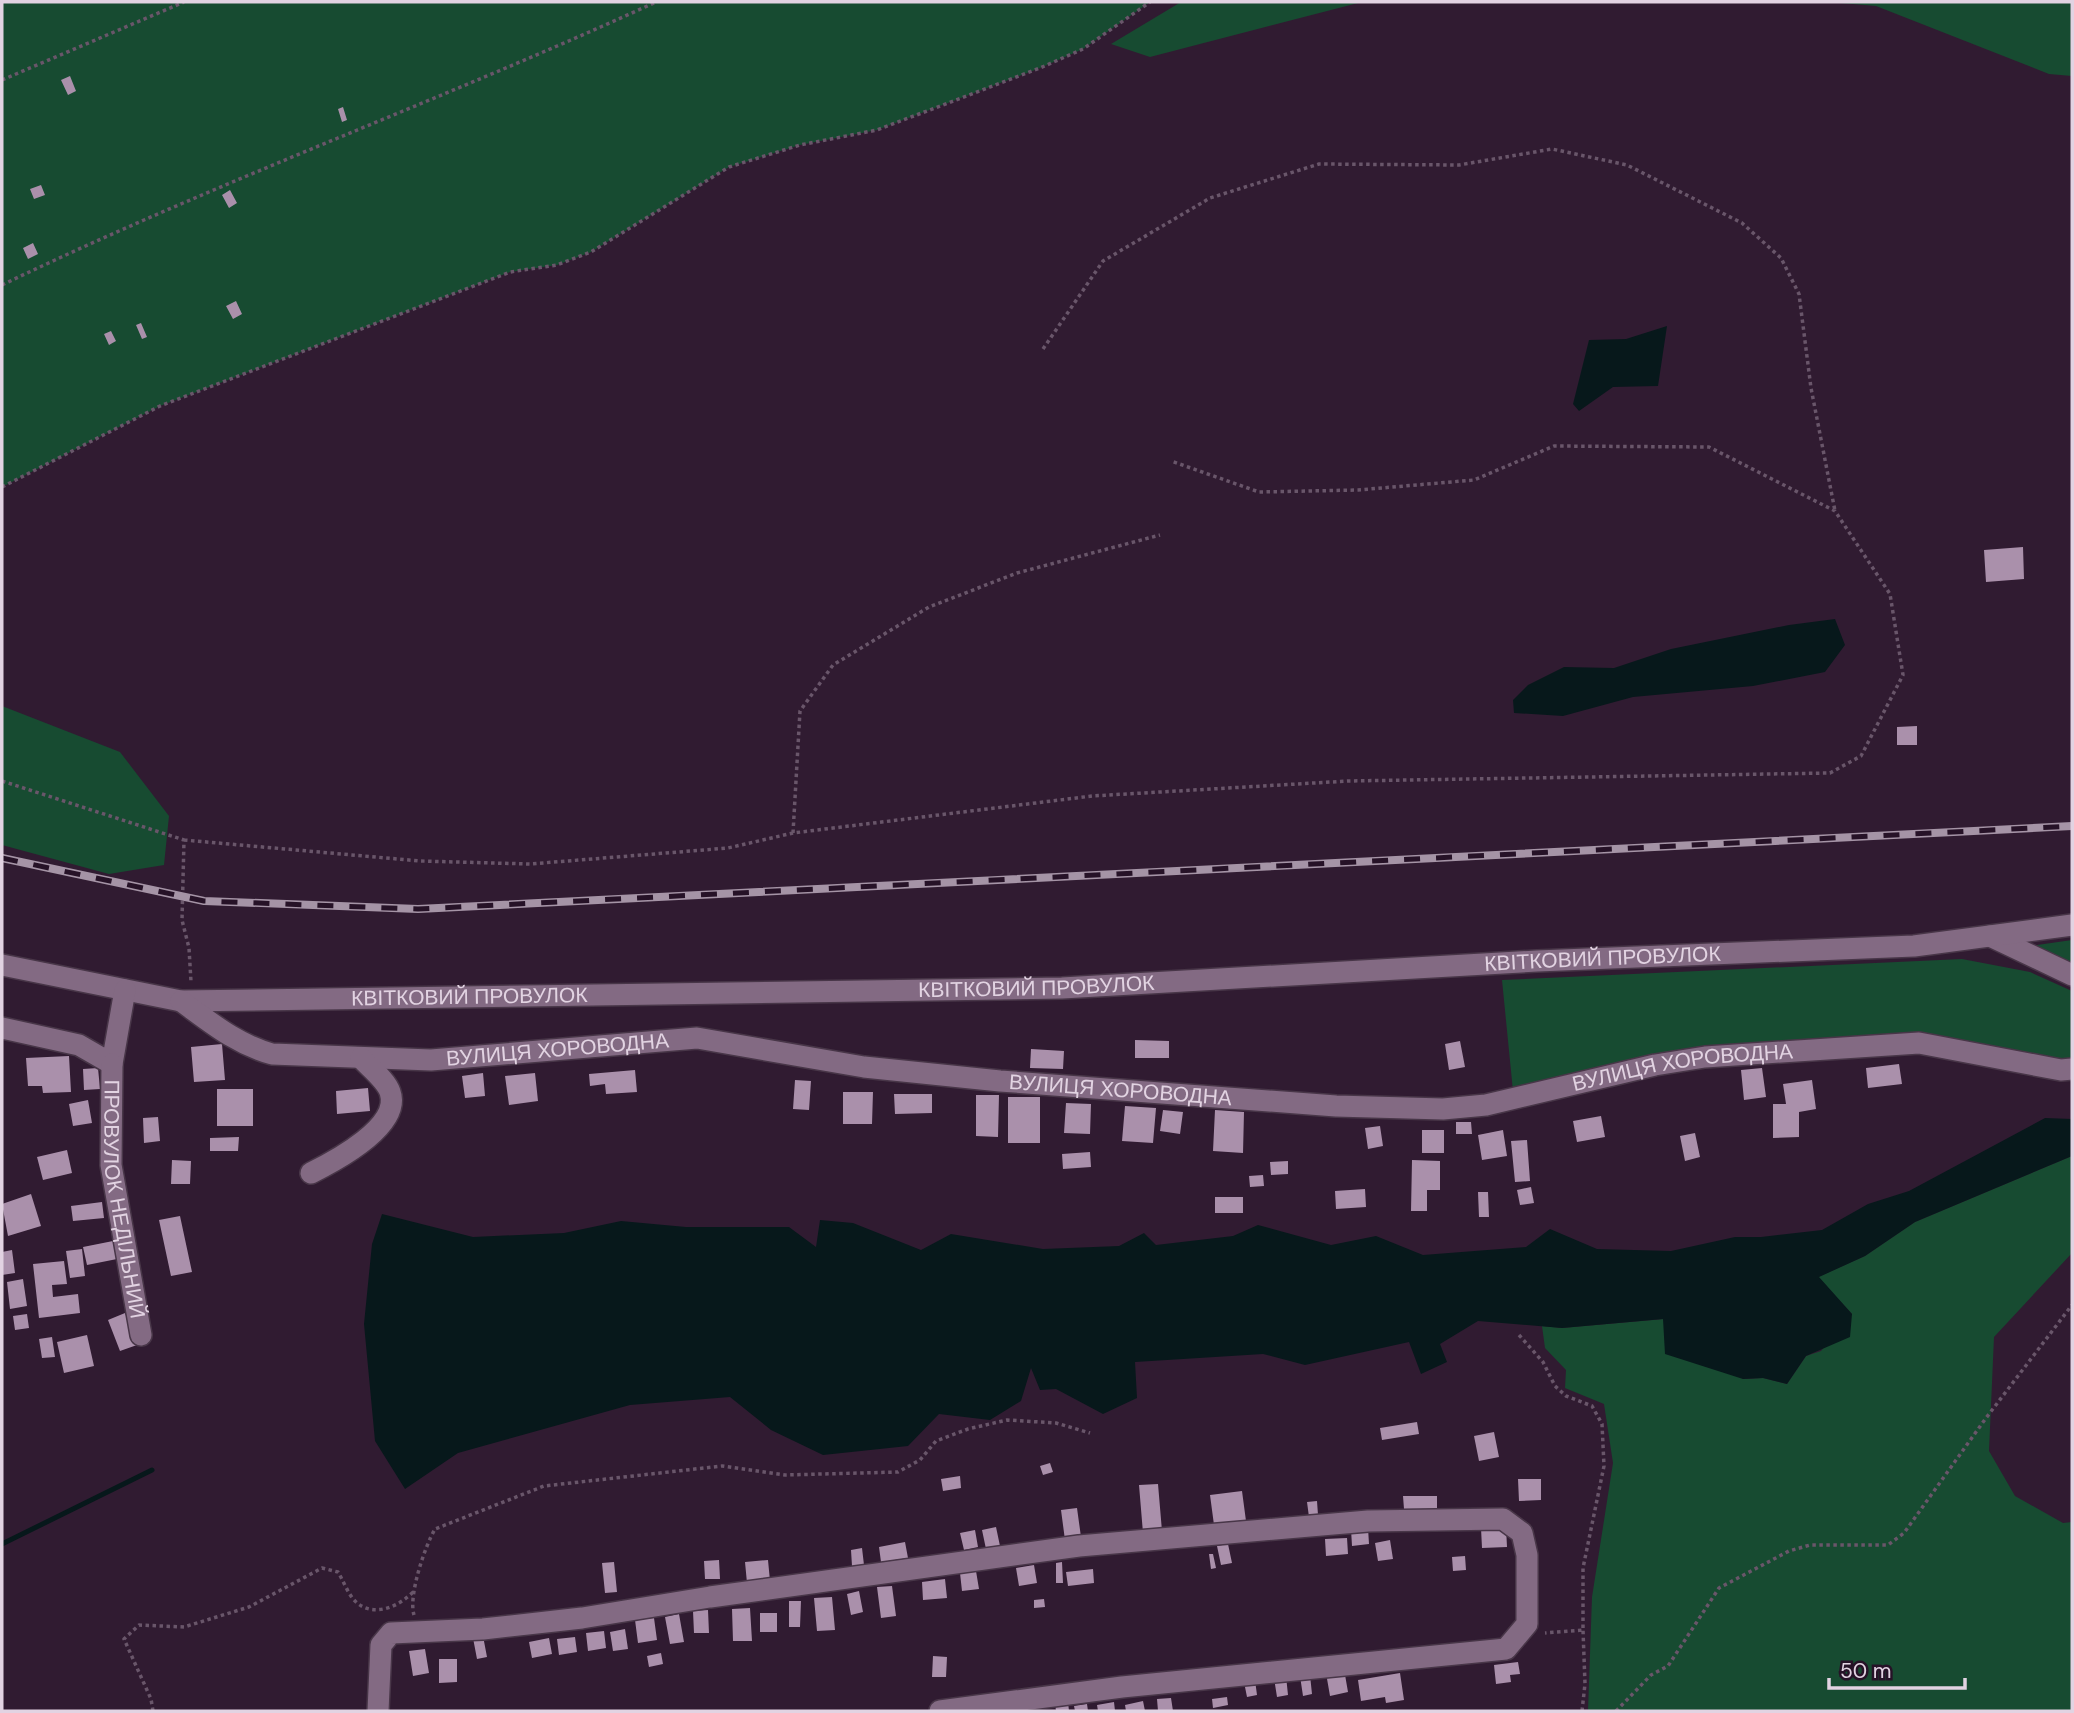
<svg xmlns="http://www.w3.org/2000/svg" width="2074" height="1713" font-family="'DM Sans',sans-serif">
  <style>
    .green { fill: #174b31 }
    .water { fill: #07181b }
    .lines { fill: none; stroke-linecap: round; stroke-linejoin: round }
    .stream { stroke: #07181b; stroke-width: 5 }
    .building { fill: #aa90ab }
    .minor-casing { stroke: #483648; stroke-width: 24 }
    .path { stroke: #69566a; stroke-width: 3.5; stroke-dasharray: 3.5 3.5; stroke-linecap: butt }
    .minor { stroke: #836a83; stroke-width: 21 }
    .rail-casing { stroke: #a594a6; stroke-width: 8 }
    .rail { stroke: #261227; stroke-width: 5; stroke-dasharray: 16; stroke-linecap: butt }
    .labels { text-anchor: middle; stroke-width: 7; stroke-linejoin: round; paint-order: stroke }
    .street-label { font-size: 21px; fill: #e2d3e2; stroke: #261227 }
  </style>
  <rect width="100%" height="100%" fill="#301b31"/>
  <path class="green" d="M2,2H1150L1083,49L1040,68L877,130L800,145L729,167L591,252L557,265L510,272L160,406L2,487Z
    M1181,2H1362L1150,57L1111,44Z
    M1829,2H2072V76L2049,74L1876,6Z
    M2,706L120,752L169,816L164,865L109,874L2,845Z
    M2072,940V964L2031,946Z
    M1962,959L2030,972L2072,991V1061L1919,1036L1513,1091L1502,980Z
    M2072,1156V1253L1994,1337L1989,1451L2015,1496L2063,1523L2072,1522V1711H1588L1592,1597L1613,1463L1604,1404L1565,1388L1566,1370L1545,1348L1542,1326L1562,1328L1664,1319L1743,1379L1763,1378L1787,1384L1806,1356L1821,1351L1852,1314L1818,1277L1865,1256L1915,1222Z"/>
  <path class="water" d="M1667,326L1658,386L1613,387L1579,411L1573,404L1589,340L1626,339Z
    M1835,619L1845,645L1825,672L1753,686L1633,697L1563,716L1514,713L1513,700L1528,685L1564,667L1614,668L1671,649L1789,625Z
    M2045,1118L2072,1119V1156L1915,1222L1865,1256L1819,1277L1852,1314L1850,1337L1806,1356L1787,1384L1763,1378L1743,1379L1665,1354L1663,1319L1562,1328L1478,1321L1440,1344L1447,1362L1421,1374L1409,1342L1305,1365L1263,1354L1135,1362L1137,1398L1103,1414L1056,1389L1040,1390L1031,1368L1021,1401L990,1420L939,1414L908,1446L823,1455L771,1430L730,1397L630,1405L458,1453L405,1489L375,1441L364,1324L372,1244L382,1214L473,1237L564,1233L621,1221L686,1227H789L816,1247L820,1220L853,1223L921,1250L951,1234L1043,1249L1119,1246L1144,1233L1156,1245L1233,1236L1258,1225L1331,1245L1376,1236L1423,1255L1526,1247L1550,1229L1597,1249L1671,1251L1735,1237H1761L1822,1230L1868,1204L1909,1191Z"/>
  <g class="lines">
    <path class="stream" d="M2,1544L152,1470"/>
  </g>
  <path class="building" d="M70,76L76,91L68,95L61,80Z
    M343,107L347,120L342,122L338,109Z
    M41,185L45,195L34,199L30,189Z
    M230,190L237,203L229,208L222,195Z
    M33,243L38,254L28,259L23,248Z
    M236,301L242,314L233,319L226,306Z
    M141,323L147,337L142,339L136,325Z
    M111,331L116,341L109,345L104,334Z
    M2023,547L2024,579L1986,582L1984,550Z
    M1917,726V745H1897V727Z
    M1135,1040L1169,1041V1058H1135Z
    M1460,1041L1465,1067L1449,1070L1445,1044Z
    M222,1044L225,1080L194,1082L191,1047Z
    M1031,1049L1064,1051L1063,1069L1030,1068Z
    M69,1056L71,1092L43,1093L42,1086H28L26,1058Z
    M1899,1064L1902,1084L1868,1088L1866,1068Z
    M98,1068L100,1089L84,1090L83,1069Z
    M1762,1068L1766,1097L1744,1100L1741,1070Z
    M635,1070L637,1092L606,1094L605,1084L590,1086L589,1074Z
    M483,1073L485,1096L465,1098L462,1076Z
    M535,1073L538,1101L509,1105L505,1076Z
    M795,1080L811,1081L809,1110L793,1109Z
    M1812,1080L1816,1109L1799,1112V1137L1773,1138V1104H1786L1783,1084Z
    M368,1088L370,1111L337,1114L336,1091Z
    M217,1089H253V1126H217Z
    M843,1092H873L872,1124H843Z
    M894,1094H932V1113L895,1114Z
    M976,1095H999L998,1137L976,1136Z
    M1008,1097H1040V1143H1008Z
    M88,1100L92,1123L73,1126L69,1104Z
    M1066,1103L1091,1104L1090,1134L1064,1133Z
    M1125,1106L1156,1108L1153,1143L1122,1141Z
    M1163,1110L1183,1112L1180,1134L1160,1131Z
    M1215,1110L1244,1112L1243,1153L1213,1151Z
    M1601,1116L1605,1137L1577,1142L1573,1121Z
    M158,1117L160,1141L144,1143L143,1118Z
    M1456,1122H1471L1472,1134H1456Z
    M1380,1126L1383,1146L1368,1149L1365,1128Z
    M1422,1130H1444V1153H1422Z
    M1503,1130L1507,1156L1482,1160L1478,1135Z
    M1695,1133L1700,1157L1685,1161L1680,1136Z
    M239,1137L238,1151H210V1138Z
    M1527,1140L1530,1181L1515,1182L1511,1141Z
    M67,1150L72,1173L43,1180L37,1157Z
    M1090,1152L1091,1167L1063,1169L1062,1154Z
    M172,1160L191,1161L190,1184H171Z
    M1412,1160L1440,1161V1190H1427V1211H1411Z
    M1288,1161V1174L1271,1175L1270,1162Z
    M1263,1175L1264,1186L1250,1187L1249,1176Z
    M1531,1187L1534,1203L1520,1205L1517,1190Z
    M1365,1189L1366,1207L1336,1209L1335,1191Z
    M1478,1192H1488L1489,1217H1479Z
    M31,1194L41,1226L8,1236L2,1204Z
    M1215,1197H1243V1213H1215Z
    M102,1202L104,1218L73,1221L71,1206Z
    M180,1216L192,1272L171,1276L159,1220Z
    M118,1240L122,1258L87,1265L83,1247Z
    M82,1249L85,1276L70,1278L66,1251Z
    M12,1250L15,1273L2,1275V1252Z
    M64,1261L67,1284L52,1285L53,1297L78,1294L80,1313L39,1318L33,1264Z
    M23,1279L27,1306L10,1309L7,1282Z
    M125,1313L137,1345L120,1351L108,1320Z
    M27,1314L29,1328L15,1330L13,1316Z
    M87,1335L94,1366L64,1373L57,1342Z
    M52,1337L55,1357L42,1358L39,1339Z
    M1417,1422L1419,1434L1382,1440L1380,1428Z
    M1494,1432L1499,1457L1479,1461L1474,1436Z
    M1050,1463L1053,1472L1043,1475L1040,1466Z
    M960,1476L961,1488L943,1491L941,1479Z
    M1518,1479H1541V1500L1519,1501Z
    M1158,1484L1162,1531L1143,1533L1139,1485Z
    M1242,1491L1246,1521L1214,1525L1210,1495Z
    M1403,1496H1437V1509H1404Z
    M1317,1501L1318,1515L1309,1517L1307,1502Z
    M1077,1508L1081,1537L1065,1540L1061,1510Z
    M996,1527L1000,1546L986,1549L982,1530Z
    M1506,1527L1507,1547L1482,1548L1481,1528Z
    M1368,1528L1369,1544L1352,1546L1351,1529Z
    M975,1530L978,1547L964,1550L960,1533Z
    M1347,1538L1348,1554L1326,1556L1325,1539Z
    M1390,1540L1393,1559L1378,1561L1375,1543Z
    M905,1542L908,1558L881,1562L879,1547Z
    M1228,1544L1232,1563L1221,1565L1217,1546Z
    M862,1548L864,1565L852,1566L851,1550Z
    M1209,1554H1213L1216,1568L1211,1569Z
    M1465,1556L1466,1570L1453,1571L1452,1557Z
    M719,1560L720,1579H705L704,1561Z
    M768,1560L770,1581L747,1583L745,1562Z
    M614,1562L617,1592L605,1593L602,1563Z
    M1062,1562L1063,1583H1056V1563Z
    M1034,1565L1037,1583L1019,1586L1016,1568Z
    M1093,1569L1094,1583L1068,1586L1066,1572Z
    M976,1571L979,1589L962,1591L960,1573Z
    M945,1579L947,1598L923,1600L922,1582Z
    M892,1586L896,1616L881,1618L877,1587Z
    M859,1591L863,1612L851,1615L847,1594Z
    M832,1597L835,1630L817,1631L814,1598Z
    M1044,1599L1045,1607L1034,1608V1600Z
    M789,1601H801L800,1627H789Z
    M750,1608L752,1641H733L732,1609Z
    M708,1610L709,1633H694L693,1611Z
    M760,1613H777V1632H760Z
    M679,1614L684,1642L670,1644L665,1617Z
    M654,1618L657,1640L638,1643L635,1620Z
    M625,1629L628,1649L613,1651L610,1632Z
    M604,1631L606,1648L588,1651L586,1633Z
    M483,1636L487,1657L477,1659L473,1638Z
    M575,1637L577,1652L559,1655L557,1639Z
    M549,1638L552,1654L532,1658L529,1642Z
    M425,1649L429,1673L413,1676L409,1651Z
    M661,1653L663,1664L649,1667L647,1656Z
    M933,1656L947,1657L946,1677H932Z
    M439,1659H457V1682L439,1683Z
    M1518,1662L1520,1674L1510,1675L1511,1682L1496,1684L1494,1665Z
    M1344,1669L1348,1692L1330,1696L1326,1673Z
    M1400,1673L1404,1700L1386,1703L1385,1697L1361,1701L1358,1680Z
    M1310,1675L1312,1694L1303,1696L1300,1676Z
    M1286,1676L1288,1695L1277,1697L1274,1678Z
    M1255,1680L1257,1695L1247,1697L1244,1682Z
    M1227,1697L1228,1705L1213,1708L1212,1699Z
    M1171,1698L1173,1711H1158L1157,1699Z
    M1143,1701L1145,1711H1126L1125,1705Z
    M1068,1702L1069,1711H1056L1055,1703Z
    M1114,1702L1115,1711H1098L1097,1705Z
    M1087,1704L1088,1711H1075L1074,1706Z"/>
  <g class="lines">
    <g class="minor-casing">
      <g id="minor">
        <path d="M1990,936L2072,975"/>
        <path id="s1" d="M2,965L181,1001L1062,988L1537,961L1914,946L2072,925"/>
        <path id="s2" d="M181,1001C210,1022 236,1044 272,1054L431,1060L697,1038L864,1067L1000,1081L1336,1106L1443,1109L1486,1105L1655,1065L1705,1057L1919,1043L2061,1070L2072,1069"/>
        <path d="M2,1028L79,1045L112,1064L125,990"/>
        <path id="s3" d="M112,1064L111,1165L141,1335"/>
        <path d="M311,1173C335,1161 402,1126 390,1092C386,1080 370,1068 361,1058"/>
        <path d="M378,1711L381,1645L391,1633L483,1629L582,1618L710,1597L1079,1546L1368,1521L1503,1519L1522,1533L1527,1555V1624L1506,1649L1122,1687L940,1711"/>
      </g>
    </g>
    <path class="path" d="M2,80L184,2
      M2,285C216,182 440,101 656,2
      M1043,349L1103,261L1210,198L1319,164L1459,165L1552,149L1627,165L1742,223L1781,258L1799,294L1811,388L1835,511
      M2,487L160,406L510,272L557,265L591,252L729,167L800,145L877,130L1040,68L1083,49L1150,2
      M2,781L184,840L182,920L189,948L191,982
      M793,833L800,711L833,665L929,607L1017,573L1160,535
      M184,840L420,861L530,864L728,848L793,833L1092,796L1348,781L1830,773L1861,756L1903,675L1890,594L1835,511L1709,447L1554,446L1474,480L1358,490L1259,492L1171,461
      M1519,1335L1543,1362L1555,1386L1566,1396L1592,1406L1602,1424L1604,1466L1583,1568V1630L1545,1633
      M414,1615C408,1596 425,1546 435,1529L544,1486L722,1466L785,1475L898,1472L920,1460L936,1441L968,1429L1007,1420L1056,1423L1090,1433
      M153,1711L151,1699L124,1639L139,1625L184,1627L249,1607L322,1568L338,1572C343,1580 348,1594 355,1601C373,1619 400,1606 414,1591
      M1582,1711L1585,1684L1583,1630
      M1616,1711L1651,1675L1668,1666L1719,1588L1789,1551L1810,1545H1888L1904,1533L1986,1418L2072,1305"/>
    <use href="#minor" class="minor"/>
    <g class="rail-casing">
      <path id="rail" d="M2,858L204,901L418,909L2072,826"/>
    </g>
    <use href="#rail" class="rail"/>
  </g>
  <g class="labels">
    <g class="street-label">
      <text dy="7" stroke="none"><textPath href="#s1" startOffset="1605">КВІТКОВИЙ ПРОВУЛОК</textPath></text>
      <text dy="7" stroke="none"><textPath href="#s1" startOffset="1038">КВІТКОВИЙ ПРОВУЛОК</textPath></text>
      <text dy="7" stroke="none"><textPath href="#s1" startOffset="471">КВІТКОВИЙ ПРОВУЛОК</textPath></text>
      <text dy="7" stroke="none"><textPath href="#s2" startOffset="392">ВУЛИЦЯ ХОРОВОДНА</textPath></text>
      <text dy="7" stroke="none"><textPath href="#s2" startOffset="1526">ВУЛИЦЯ ХОРОВОДНА</textPath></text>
      <text dy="7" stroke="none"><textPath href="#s2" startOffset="959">ВУЛИЦЯ ХОРОВОДНА</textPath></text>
      <text dy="7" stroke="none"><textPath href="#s3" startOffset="136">ПРОВУЛОК НЕДІЛЬНИЙ</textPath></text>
    </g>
  </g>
  <rect width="2074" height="1713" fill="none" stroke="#e2d3e2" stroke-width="7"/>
  <path d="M1829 1678v10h136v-10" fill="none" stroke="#e2d3e2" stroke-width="3.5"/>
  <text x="1840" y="1678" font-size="21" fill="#e2d3e2" stroke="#261227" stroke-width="5" paint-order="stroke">50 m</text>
</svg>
